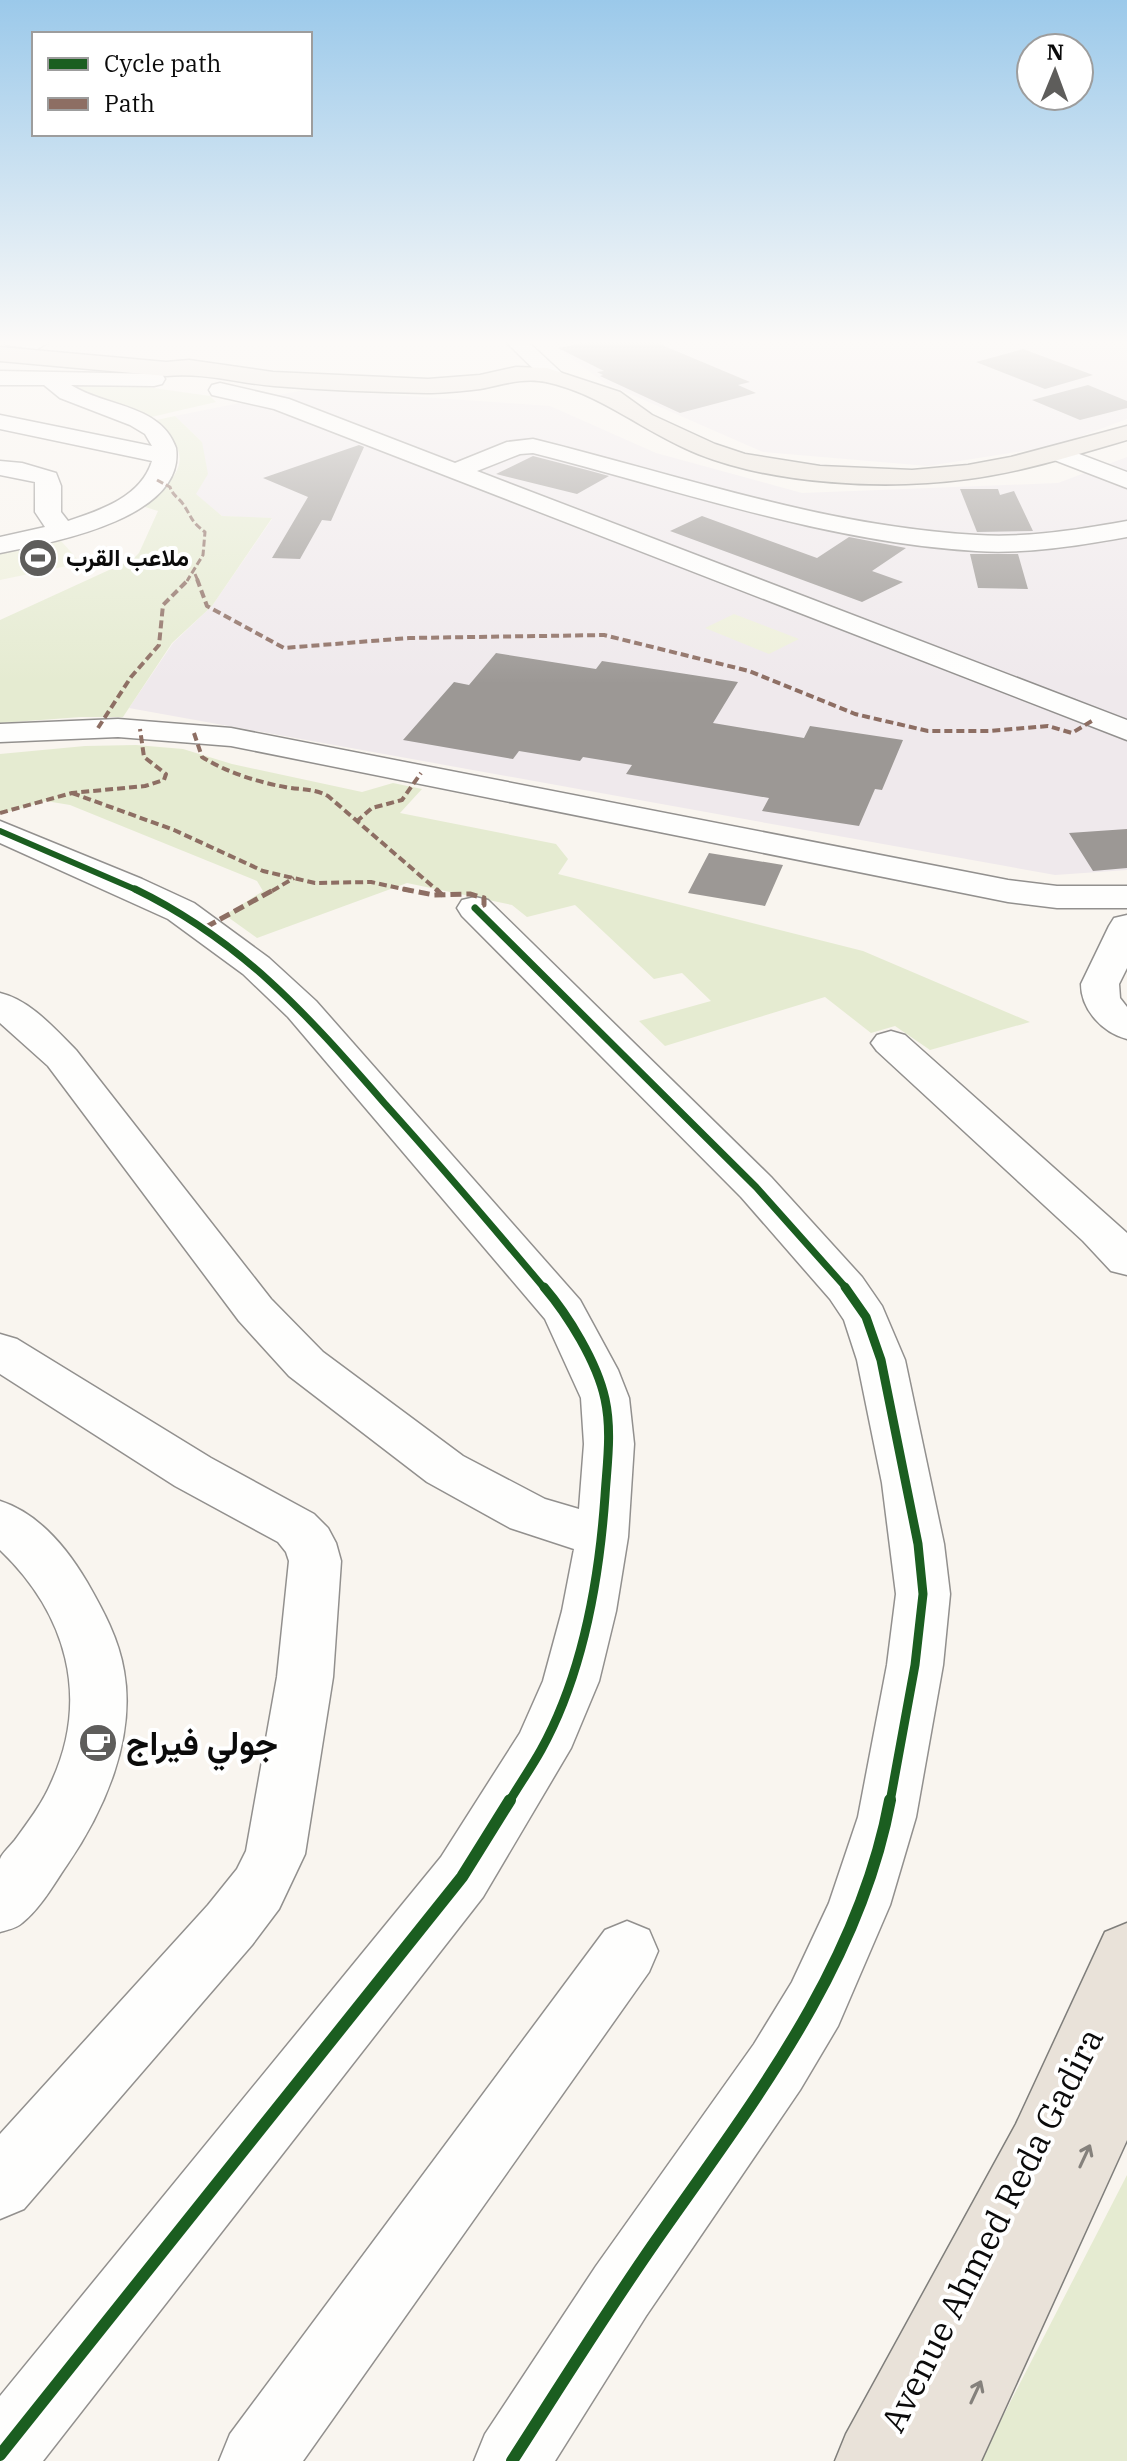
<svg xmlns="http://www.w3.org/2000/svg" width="1127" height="2461" font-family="'IBM Plex Serif',Vazirmatn,serif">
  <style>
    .industrial { fill: #efe9ec }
    .green { fill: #e5ebd1 }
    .pitch { fill: #eef0db }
    .building { fill: #9c9895 }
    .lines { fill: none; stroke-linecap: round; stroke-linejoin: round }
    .minor-casing { stroke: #92908e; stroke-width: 3 }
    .major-casing { stroke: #7f7e7b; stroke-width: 3 }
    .minor { fill: #fefefd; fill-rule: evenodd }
    .major { fill: #e9e2d9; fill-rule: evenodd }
    .quiet-far2 { stroke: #8d6e63; stroke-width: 3; stroke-dasharray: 7 3; stroke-linecap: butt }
    .quiet-far1 { stroke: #8d6e63; stroke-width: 4; stroke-dasharray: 8 4; stroke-linecap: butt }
    .quiet { stroke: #8d6e63; stroke-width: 5; stroke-dasharray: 11 5; stroke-linecap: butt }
    .cycleway-far3-casing { stroke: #fff; stroke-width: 10 }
    .cycleway-far2-casing { stroke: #fff; stroke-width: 12 }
    .cycleway-far1-casing { stroke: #fff; stroke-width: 14 }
    .cycleway-casing { stroke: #fff; stroke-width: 17 }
    .cycleway-far3 { stroke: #1b5e20; stroke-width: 6 }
    .cycleway-far2 { stroke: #1b5e20; stroke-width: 7 }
    .cycleway-far1 { stroke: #1b5e20; stroke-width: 9 }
    .cycleway { stroke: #1b5e20; stroke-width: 12 }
    .oneway { stroke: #85817c }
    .labels { text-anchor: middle; stroke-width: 8; stroke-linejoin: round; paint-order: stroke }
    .far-poi-label { font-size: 24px; font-weight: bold; fill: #0b0b0b; stroke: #fff; text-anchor: start }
    .near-poi-label { font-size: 34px; font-weight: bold; fill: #0b0b0b; stroke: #fff; text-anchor: start }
    .near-street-label { font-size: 34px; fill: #0b0b0b; stroke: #fff }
  </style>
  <rect width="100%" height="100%" fill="#f9f5ef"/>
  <path class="industrial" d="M547,340H1127V419L1055,446L928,466L763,452L605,383Z
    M309,389L550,406L656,453L802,493L1058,483L1127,457V870L1055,875L129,708L173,643L212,606L272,519L222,516L195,494L202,442L175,416Z"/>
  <path class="green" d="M125,384L210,396L216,402L147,418L75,387Z
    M175,416L202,442L208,474L196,494L222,516L272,518L212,606L172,643L123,717H81L0,723V620L133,559L139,553L158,511L142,506C181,477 198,454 152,421Z
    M136,745L183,749L232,764L362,792L393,783L422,789L400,813L556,844L568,859L558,874L863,951L1030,1022L930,1050L895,1026L871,1033L825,997L665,1046L639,1021L711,1001L682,973L654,979L575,905L527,917L512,905L407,883L257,938L225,915L263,891L257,881L70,805L46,801L0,814V754L85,746Z
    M1127,2175V2461H980Z"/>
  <path class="pitch" d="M61,541L81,563L0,580V553Z
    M734,614L799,639L769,654L705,628Z"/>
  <path class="building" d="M599,340H650L750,382L738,385L756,393L680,413L600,376L603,375L597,372L604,371L558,348Z
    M1023,349L1093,375L1045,389L976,362Z
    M1088,385L1127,401V408L1080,420L1032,400Z
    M359,445L364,447L331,521L322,520L300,559L272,558L308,497L263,478Z
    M533,456L587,470L609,476L577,494L496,474Z
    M960,489H998L1000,495L1014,491L1033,531L977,532Z
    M702,516L817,558L849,537L906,548L872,571L903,582L862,602L670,531Z
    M970,554H1018L1028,589L978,588Z
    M496,653L596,669L602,661L738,682L713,723L804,738L810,726L903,740L882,790L875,789L859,826L762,811L769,798L626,774L632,765L583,757L580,761L519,751L513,759L403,740L454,682L469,685Z
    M1127,829V868L1093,871L1069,833Z
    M709,853L783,865L765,906L688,893Z"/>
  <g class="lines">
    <g class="minor-casing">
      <path id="minor" d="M3,340H45L48,343L37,349L6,345Z
        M504,340H526L566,377L563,382H547Z
        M0,371L162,374L165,379L162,384L154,386L71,385C105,407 161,404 176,448C186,519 50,543 0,553V537L45,527L35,512V482L0,475V461L22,463L56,473L61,486V512L68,521C101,510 141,497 152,461L0,429V415L152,446L145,434L130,425L60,398L44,385H0Z
        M220,383L289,399L455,463L507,442L533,439C679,475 825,527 977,535C1027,538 1077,530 1127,521V537C1077,546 1027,554 976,551C825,542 679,490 533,453L520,454L477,471L1127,720V740L274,409L212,395L209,390L212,385Z
        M1058,446L1127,472V488L1049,458L1046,453L1049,448Z
        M118,719L231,728L1008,880L1057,886H1127V908H1057L1008,902L231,746L118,737L0,742V724Z
        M0,821L142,879L194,903L269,958L316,1001L580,1300L618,1370L629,1398L634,1444L628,1537L616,1611L599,1681L571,1748L483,1897L43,2461H0V2396L441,1857L520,1733L543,1681L562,1611L574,1549L510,1528L427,1482L289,1376L239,1321L48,1066L0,1023V993C30,1000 54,1028 76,1050L271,1299L323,1352L463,1456L545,1499L579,1509L584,1444L581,1398L545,1319L288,1017L243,974L168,919L0,843Z
        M475,897L488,900L771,1177L862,1277L882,1306L905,1360L944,1544L950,1594L943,1665L916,1817L890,1905L838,2026L800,2090L646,2316L555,2461H474L485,2434L596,2266L754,2044L792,1982L829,1903L858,1817L887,1665L896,1594L882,1483L857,1360L844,1320L830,1299L741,1197L462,916L457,908L462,900Z
        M1127,915V968L1119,984L1120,998L1127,1007V1039C1103,1033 1081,1010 1081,984L1109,926L1114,918Z
        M891,1031L905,1035L1127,1233V1275L1111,1271L1083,1241L877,1051L871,1043L877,1035Z
        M0,1334L17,1339L211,1458L314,1514L328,1528L336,1543L341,1561L333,1677L305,1854L279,1909L252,1945L24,2209L0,2219V2134L208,1905L237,1869L246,1851L277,1677L289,1561L286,1552L278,1542L175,1486L0,1374Z
        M0,1501C38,1513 67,1548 87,1582C103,1610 119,1639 124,1671C136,1739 104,1811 67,1865C54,1884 40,1909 22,1923C17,1928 7,1930 0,1932C0,1918 0,1870 0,1859C2,1853 11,1845 15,1840C28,1822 42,1804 51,1783C91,1697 66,1613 0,1550Z
        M627,1921L649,1930L658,1951L649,1972L303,2461H219L230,2434L605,1930Z"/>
    </g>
    <g class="major-casing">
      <path id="major" d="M0,347L166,362L189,360L273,372L428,379L480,375L516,367L547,368L620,392L652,415L715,444L745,454L820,466L912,470L968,465L1011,457L1127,426V440C1075,455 1022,472 968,479C886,490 776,485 698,454C645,433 602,394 546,382C523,377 502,385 480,389C463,391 443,393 426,393C376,392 324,390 274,386C238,383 203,372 166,376L0,361Z
        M1127,1923V2140L981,2461H835L846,2434L1016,2124L1105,1932Z"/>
    </g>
    <use href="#minor" class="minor"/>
    <use href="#major" class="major"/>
    <path class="quiet-far2" d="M157,480L170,487C173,496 178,497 183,504C192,517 190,521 205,532L203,555L187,581
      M195,574L198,581"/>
    <path class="quiet-far1" d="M197,579L207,606L284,648L409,638L604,635L749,671L855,714L928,731H989L1048,726L1072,733L1095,719
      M98,728L131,677L159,645L163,605L189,579
      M194,733L202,757C226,772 257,782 285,787C301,790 313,788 328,796L438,891
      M72,793L174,830L263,871L315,883L371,882L412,891
      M0,813L72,793L145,786L164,780L166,774L144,757L140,729
      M356,822L372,808L402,800L421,773
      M272,891L294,878"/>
    <path class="quiet" d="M403,889L434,895L470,894L484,898V905L475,908
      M436,889L443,896
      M206,927L275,889"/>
    <g class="cycleway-far3-casing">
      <path id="cycleway-far3" d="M0,831L139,891"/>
    </g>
    <g class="cycleway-far2-casing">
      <path id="cycleway-far2" d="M135,889C244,942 308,1016 386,1105C440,1165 493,1227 545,1289
        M475,908L756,1187L847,1289"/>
    </g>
    <g class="cycleway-far1-casing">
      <path id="cycleway-far1" d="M845,1287L866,1317L881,1360L918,1544L923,1594L915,1665L890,1802
        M509,1802C519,1785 531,1768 541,1750C583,1674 599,1582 605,1496C607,1464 612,1431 605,1399C597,1362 568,1315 544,1287"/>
    </g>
    <g class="cycleway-casing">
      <path id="cycleway" d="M0,2455L462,1877L510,1800
        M512,2461C559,2388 605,2314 655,2242C750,2106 859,1968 890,1800"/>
    </g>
    <use href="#cycleway-far3" class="cycleway-far3"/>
    <use href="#cycleway-far2" class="cycleway-far2"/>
    <use href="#cycleway-far1" class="cycleway-far1"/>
    <use href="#cycleway" class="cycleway"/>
  </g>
  <defs><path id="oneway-shaft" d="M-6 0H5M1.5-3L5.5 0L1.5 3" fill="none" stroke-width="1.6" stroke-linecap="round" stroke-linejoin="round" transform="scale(2)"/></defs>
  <g class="oneway">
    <use href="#oneway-shaft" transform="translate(1085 2156) rotate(-65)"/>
    <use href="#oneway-shaft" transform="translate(976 2392) rotate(-65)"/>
  </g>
  <linearGradient id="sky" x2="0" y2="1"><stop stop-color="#9bc9ea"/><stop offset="0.5" stop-color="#fcfaf8"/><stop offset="1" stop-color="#fcfaf8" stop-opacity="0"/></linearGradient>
  <rect width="1127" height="684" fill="url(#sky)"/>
  <defs>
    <g id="stadium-disc" transform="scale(2)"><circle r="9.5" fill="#5e5d5b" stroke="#fff"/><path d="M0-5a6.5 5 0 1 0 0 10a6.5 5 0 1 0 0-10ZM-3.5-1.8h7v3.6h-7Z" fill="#fff"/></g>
    <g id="cafe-disc" transform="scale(2)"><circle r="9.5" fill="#5e5d5b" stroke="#fff"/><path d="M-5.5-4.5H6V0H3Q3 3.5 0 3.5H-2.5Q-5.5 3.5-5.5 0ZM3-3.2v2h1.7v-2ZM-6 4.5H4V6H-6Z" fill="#fff"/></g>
  </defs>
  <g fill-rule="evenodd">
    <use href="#stadium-disc" x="38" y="558"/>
    <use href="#cafe-disc" x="98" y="1743"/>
  </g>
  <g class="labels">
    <g class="far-poi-label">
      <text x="66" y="566">ملاعب القرب</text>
    </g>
    <g class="near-poi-label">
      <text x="126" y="1755">جولي فيراج</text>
    </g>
    <g class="near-street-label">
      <text transform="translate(992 2230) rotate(-63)" y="12">Avenue Ahmed Reda Gadira</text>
    </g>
  </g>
  <rect x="32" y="32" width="280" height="104" fill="#ffffff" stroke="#9d9d9d" stroke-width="2"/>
  <rect x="48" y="58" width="40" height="12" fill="#1b5e20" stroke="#9d9d9d" stroke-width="2"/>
  <text x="104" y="72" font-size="24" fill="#0b0b0b">Cycle path</text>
  <rect x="48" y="98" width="40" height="12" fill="#8d6e63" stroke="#9d9d9d" stroke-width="2"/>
  <text x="104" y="112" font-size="24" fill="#0b0b0b">Path</text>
  <g transform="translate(1055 72) rotate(1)"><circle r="38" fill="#ffffff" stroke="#9d9d9d" stroke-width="2"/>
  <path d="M0-6L14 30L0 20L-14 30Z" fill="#5e5d5b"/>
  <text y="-12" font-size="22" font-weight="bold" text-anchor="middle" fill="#0b0b0b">N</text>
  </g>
</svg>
